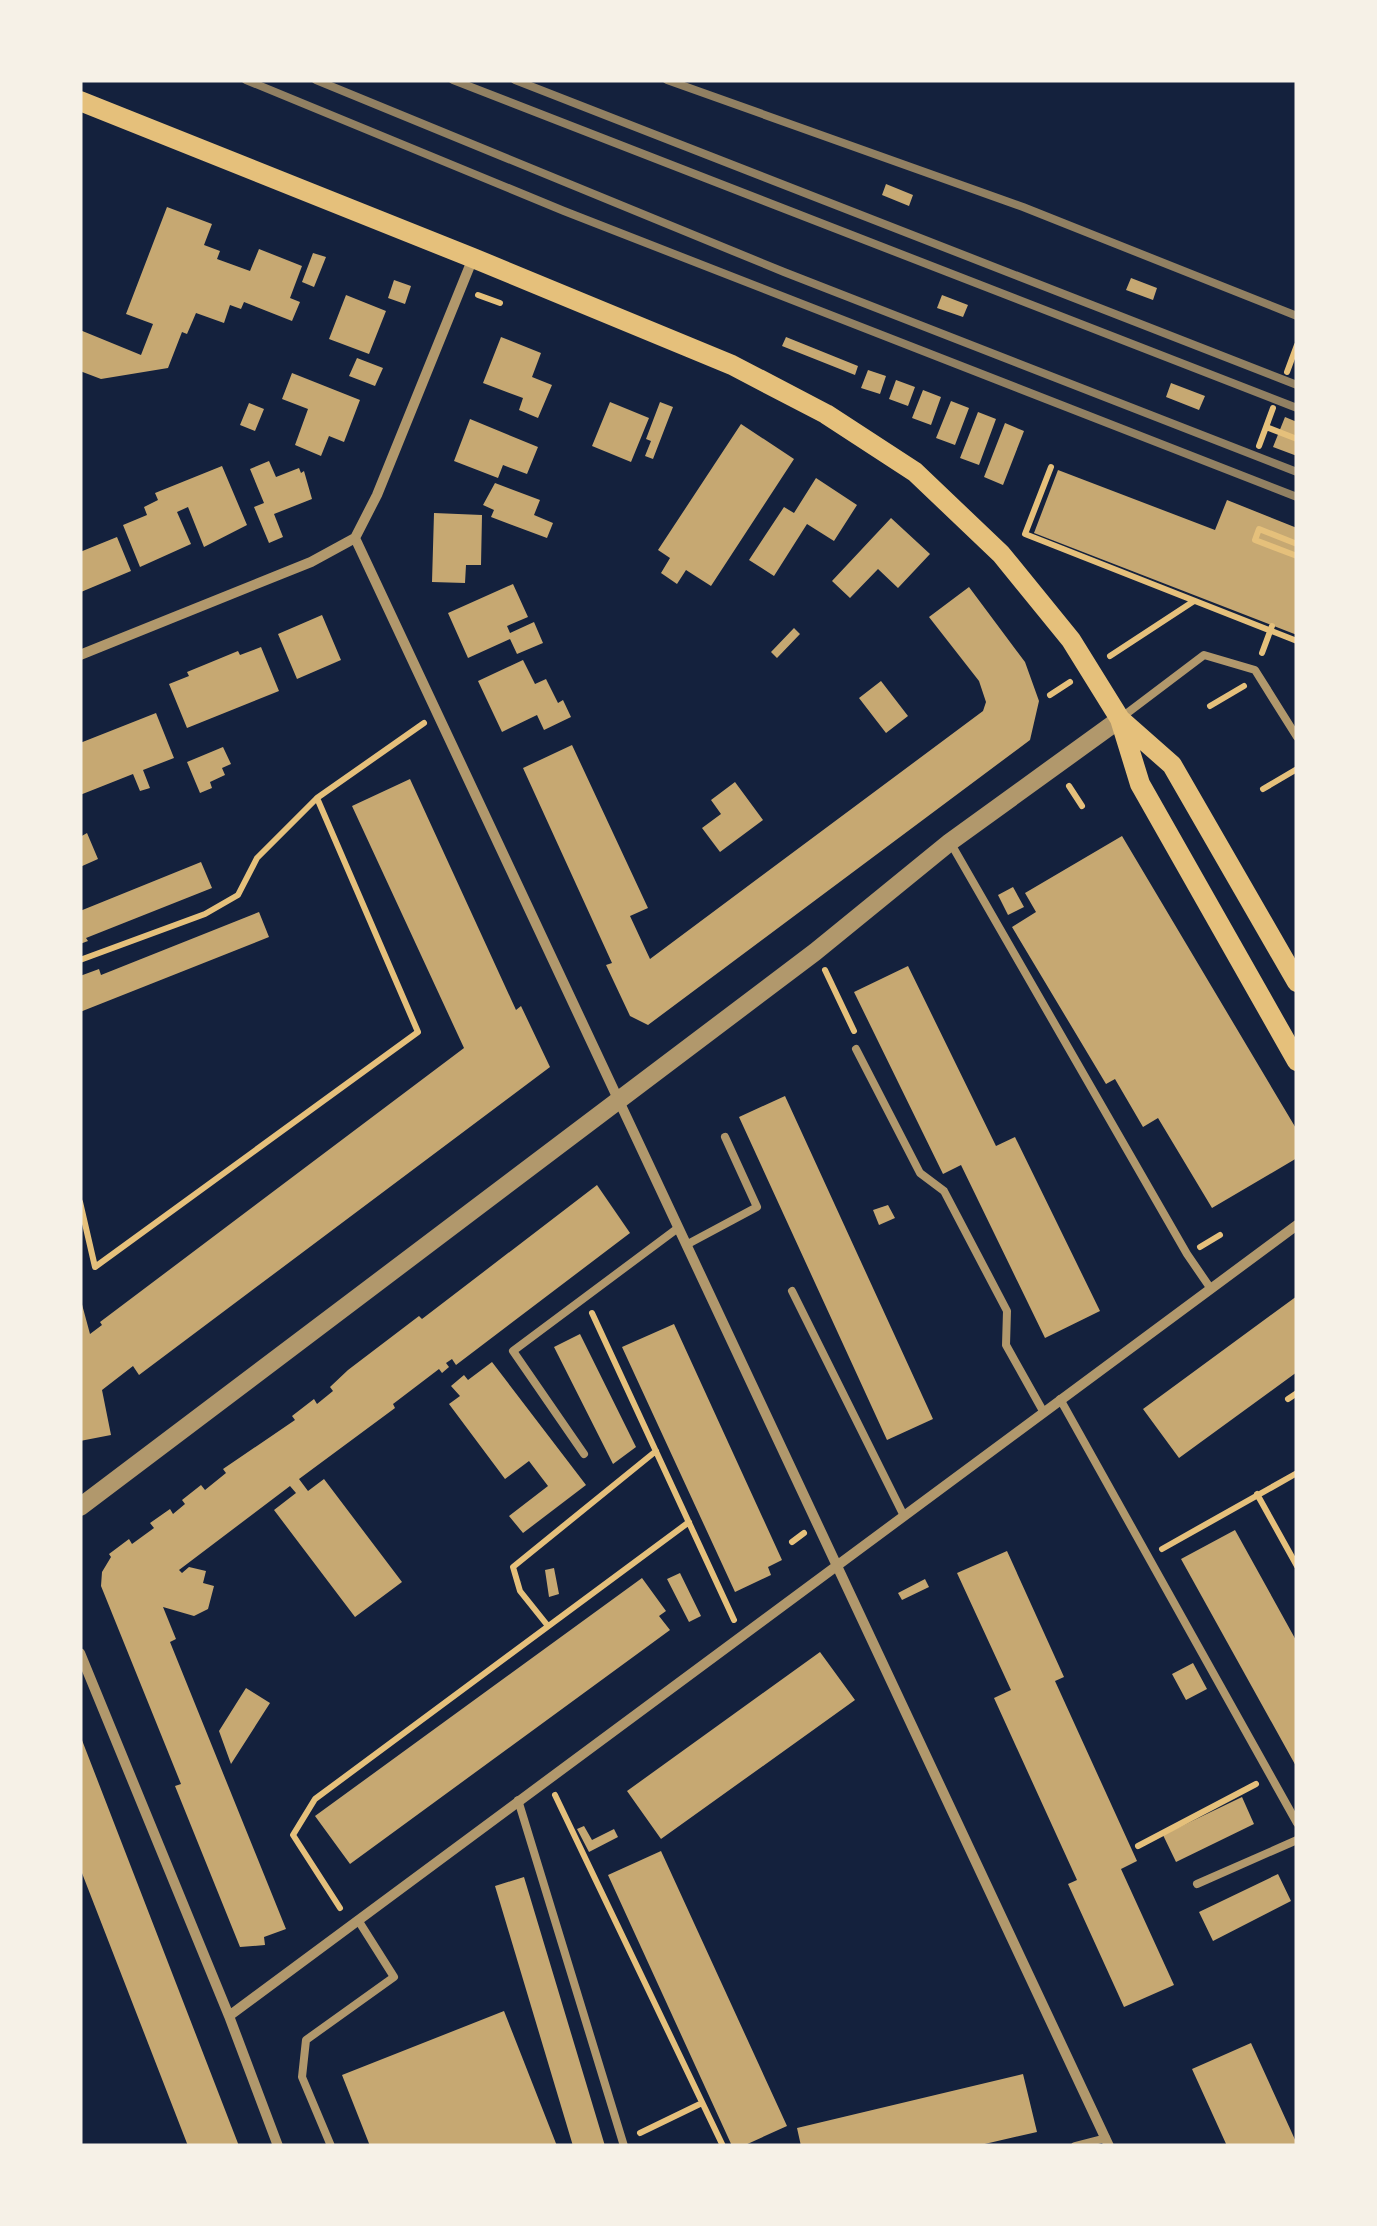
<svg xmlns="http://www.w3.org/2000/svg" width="1377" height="2226" font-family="'PT Sans',sans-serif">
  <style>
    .building { fill: #c6a872 }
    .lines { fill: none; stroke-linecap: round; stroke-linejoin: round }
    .path { stroke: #e5c07b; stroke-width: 6 }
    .service { stroke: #b1986c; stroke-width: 8 }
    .minor { stroke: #b1986c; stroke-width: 10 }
    .tertiary { stroke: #b1986c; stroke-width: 18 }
    .secondary { stroke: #e5c07b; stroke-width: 20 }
    .rail { stroke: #918062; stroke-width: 8 }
  </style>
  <rect width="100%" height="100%" fill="#14213d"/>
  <path class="building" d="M886,184L913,195L909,206L882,195Z
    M167,207L212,224L204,245L220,251L217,259L250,271L259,249L302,266L290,298L300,302L292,321L244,302L241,309L230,305L224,323L196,313L187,334L182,332L168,368L101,379L80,371V330L141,355L153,324L126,314Z
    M313,253L326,257L314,287L302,282Z
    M1131,278L1157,288L1153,300L1126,290Z
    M394,280L411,286L405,304L388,298Z
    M346,295L386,311L369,354L329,339Z
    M942,295L968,305L963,317L937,308Z
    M501,337L541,353L532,377L552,385L538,418L519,410L523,398L483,383Z
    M786,337L858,366L855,375L782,346Z
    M357,358L383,368L375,386L349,376Z
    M868,370L886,376L880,394L861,388Z
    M292,373L360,400L344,442L329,436L321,456L295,445L308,409L282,399Z
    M896,380L915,387L908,406L889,399Z
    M1171,383L1205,396L1199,410L1166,397Z
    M923,390L941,397L931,425L912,418Z
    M951,401L969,408L955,445L936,438Z
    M610,402L649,418L631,462L592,446Z
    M660,402L673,407L653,459L645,456L651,441L646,439Z
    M249,403L264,409L255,431L240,425Z
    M978,412L996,419L979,465L960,458Z
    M1285,417L1297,422V456L1273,447Z
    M470,419L538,447L527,474L503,465L498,478L454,461Z
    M1005,423L1024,431L1003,485L984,477Z
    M741,424L794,459L711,586L686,570L677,584L661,573L670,558L658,550Z
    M269,461L276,477L299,468L301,473L304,471L312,499L274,514L283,537L269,543L254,507L264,503L250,469Z
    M222,466L247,525L204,547L188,507L177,512L191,544L140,567L123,525L147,515L144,507L158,500L155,493Z
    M1058,470L1215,530L1227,500L1297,528V635L1034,533Z
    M816,478L857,505L834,541L807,524L774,576L749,560L784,507L794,513Z
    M495,483L540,500L534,515L553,523L547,538L491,517L494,510L483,505Z
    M434,513L482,515L481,565H466L465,583L432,582Z
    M891,518L930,554L898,588L878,569L850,598L832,581Z
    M117,537L131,571L81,592L80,552Z
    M513,584L528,617L507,626L510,633L534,622L543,643L517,654L510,639L468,658L448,613Z
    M969,587L1025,662L1039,701L1030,740L648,1025L630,1016L606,965L612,963L523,768L572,745L648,908L630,916L650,959L983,711L986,702L979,681L929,617Z
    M322,615L341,660L297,679L278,634Z
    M794,628L800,634L777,658L771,652Z
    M261,647L279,691L187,728L169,684L189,676L187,672L238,651L240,655Z
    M523,660L535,684L546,679L558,703L563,700L571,717L544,730L537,715L502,732L478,681Z
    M881,681L908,716L886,733L859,698Z
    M156,713L174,758L143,770L150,788L140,791L133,774L80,795V743Z
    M223,747L231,764L222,768L225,775L210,782L212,788L200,793L187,762Z
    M410,779L516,1010L521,1006L550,1067L139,1375L133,1366L102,1390L111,1435L80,1441V1297L90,1334L102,1325L100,1322L464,1048L352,806Z
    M735,782L763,820L720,852L702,828L721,814L711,800Z
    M87,833L98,859L80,867V837Z
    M1122,836L1297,1130V1158L1212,1208L1158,1118L1143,1127L1115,1079L1106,1084L1012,927L1036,912L1025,893Z
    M201,862L212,888L86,938L88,941L80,944V911Z
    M1013,887L1024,907L1008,915L998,895Z
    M259,912L269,937L80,1012V976L99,969L101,975Z
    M908,966L996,1146L1015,1137L1100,1311L1045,1338L961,1165L943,1174L854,992Z
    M785,1096L933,1419L887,1440L739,1117Z
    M597,1185L630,1233L456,1365L452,1359L446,1363L449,1367L442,1373L439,1369L393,1404L395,1408L299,1479L308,1491L324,1479L402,1582L355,1617L274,1510L296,1493L290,1486L179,1570L182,1573L189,1567L206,1571L203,1583L214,1586L208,1609L194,1616L163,1607L176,1639L170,1642L286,1929L264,1937L265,1945L240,1947L175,1786L181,1784L101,1586L102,1572L111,1557L109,1554L129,1539L132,1544L154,1528L150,1523L170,1509L173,1514L185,1504L182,1500L201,1485L205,1490L226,1473L223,1469L295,1420L292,1416L314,1399L317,1404L333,1391L330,1387L348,1370L419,1316L422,1319Z
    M888,1205L895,1218L879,1225L873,1210Z
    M1297,1296V1372L1179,1458L1143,1409Z
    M674,1324L782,1560L768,1567L771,1575L735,1592L622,1347Z
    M580,1334L636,1447L613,1464L554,1347Z
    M492,1362L586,1485L523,1533L509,1516L548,1486L529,1461L505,1479L449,1404L460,1396L451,1386L464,1375L468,1380Z
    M1235,1530L1297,1642V1768L1181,1559Z
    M1007,1551L1064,1677L1055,1681L1137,1861L1121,1869L1174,1985L1124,2007L1068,1884L1077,1880L994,1698L1011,1690L957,1573Z
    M554,1568L559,1594L549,1597L545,1570Z
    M680,1573L701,1616L689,1622L667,1579Z
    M642,1578L666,1611L659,1616L670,1630L350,1864L315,1816Z
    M925,1579L929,1587L902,1600L898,1593Z
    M820,1652L855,1700L661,1839L627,1791Z
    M1193,1663L1207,1689L1186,1700L1172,1674Z
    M246,1688L270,1703L231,1764L219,1731Z
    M80,1735L239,2146H188L80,1868Z
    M1242,1797L1254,1824L1176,1862L1163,1835Z
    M584,1826L592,1840L614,1829L618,1837L589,1852L577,1829Z
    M661,1851L787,2126L743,2146H732L608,1875Z
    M1278,1874L1291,1901L1213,1941L1199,1912Z
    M524,1877L605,2146H573L495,1886Z
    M504,2011L557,2146H370L342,2075Z
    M1251,2043L1297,2144V2146H1227L1192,2069Z
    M1023,2074L1037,2132L976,2146H801L797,2128Z"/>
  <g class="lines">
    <path class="path" d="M478,295L500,303
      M1287,372L1297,345
      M1266,427L1297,439
      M1259,446L1273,408
      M1051,467L1025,534L1297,641
      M1297,544L1259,529L1255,540L1297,556
      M1262,653L1272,626
      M1110,656L1194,601
      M1050,695L1070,682
      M1210,706L1244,686
      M1069,786L1082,806
      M1263,789L1297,769
      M80,960L205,914L238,895L257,858L317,798L424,723
      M825,970L854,1031
      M80,1202L95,1267L418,1032L317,798
      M1200,1247L1220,1235
      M592,1313L734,1620
      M1288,1399L1297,1393
      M1257,1494L1297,1566
      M792,1542L804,1533
      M1162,1549L1297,1473
      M548,1626L520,1591L513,1567L656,1451
      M555,1795L723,2146
      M1138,1846L1256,1784
      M340,1908L293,1835L315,1799L689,1522
      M640,2133L702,2103"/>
    <path class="service" d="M1122,717L1204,655L1255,670L1297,737
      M950,842L1187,1254L1211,1289
      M856,1049L920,1173L944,1191L1007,1311L1006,1345L1043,1411
      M686,1245L757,1207L725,1137
      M792,1291L903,1514
      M1060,1399L1297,1823
      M584,1454L513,1351L678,1228
      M518,1800L624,2146
      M1197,1884L1297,1840
      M331,2146L302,2077L306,2040L394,1977L358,1920
      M1075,2146L1106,2138"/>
    <path class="minor" d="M355,538L1109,2146
      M80,655L311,562L355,538L377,495L473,258
      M80,1653L229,2016L278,2146
      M229,2016L1297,1225"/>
    <path class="tertiary" d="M80,1507L815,952L950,842L1120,719"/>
    <path class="secondary" d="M80,101L473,258L732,365L826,414L915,472L1001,554L1071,640L1120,719L1140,784L1297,1061
      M1121,720L1172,765L1297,982"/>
    <path class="rail" d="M246,80L564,211L1297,497
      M316,80L784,272L1297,472
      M453,80L1297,408
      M515,80L1297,385
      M667,80L1023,207L1297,316"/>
  </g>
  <rect width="1377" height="2226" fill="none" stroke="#f6f1e7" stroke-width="165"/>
</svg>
